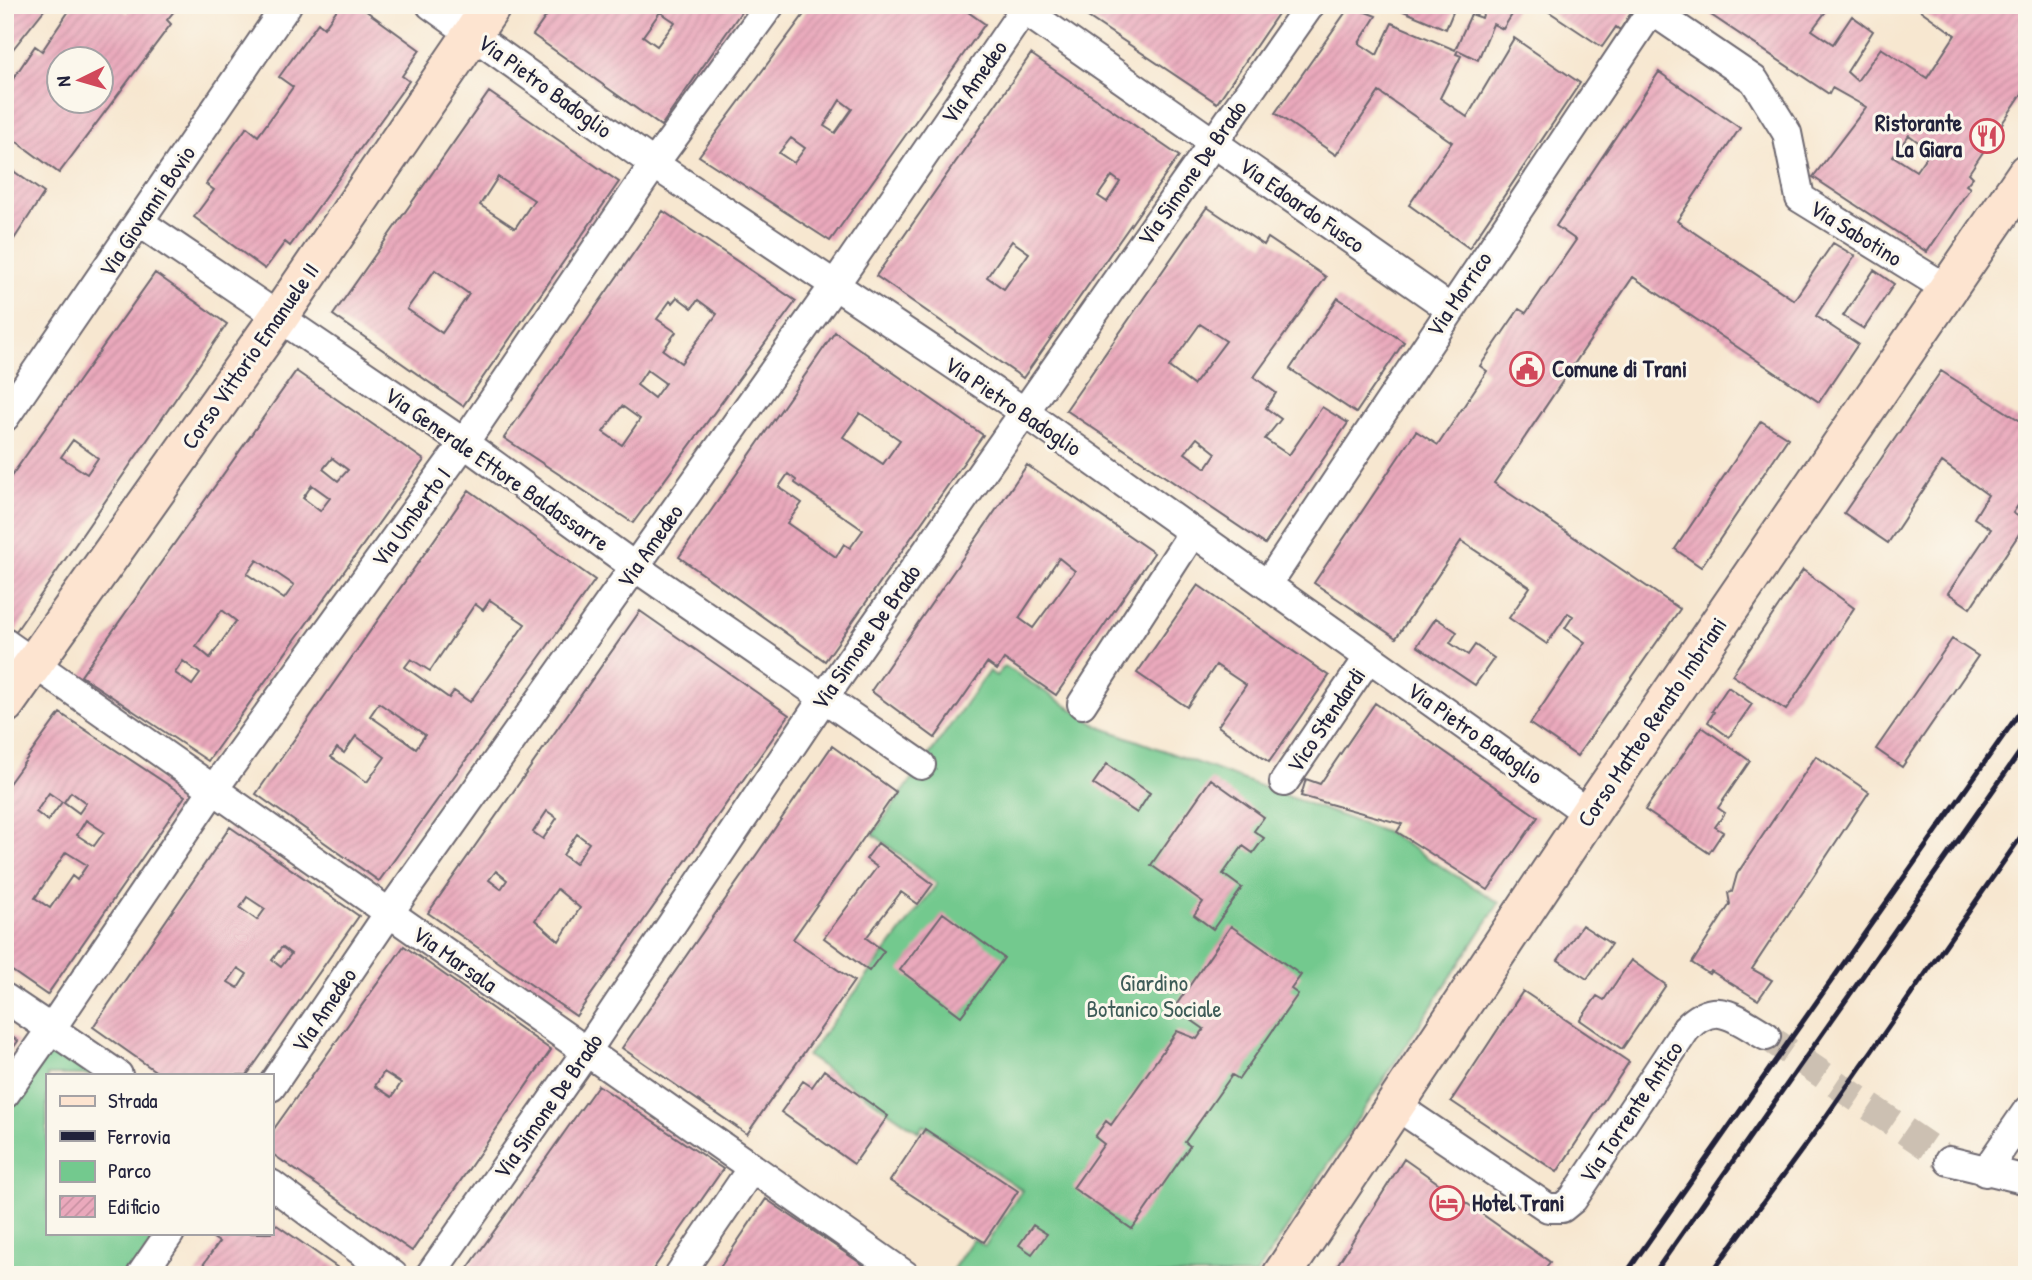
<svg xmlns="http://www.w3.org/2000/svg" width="2032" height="1280" font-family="'Patrick Hand',sans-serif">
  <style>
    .park { fill: #73c98e; stroke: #4a7664; stroke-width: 2 }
    .building { fill: url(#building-hatch); fill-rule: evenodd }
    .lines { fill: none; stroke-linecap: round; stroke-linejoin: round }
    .street-tunnel { stroke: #ccc0b2; stroke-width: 28; stroke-dasharray: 28 14; stroke-linecap: butt }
    .street-casing { stroke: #6d676f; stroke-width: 32 }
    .secondary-casing { stroke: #6d676f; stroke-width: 42 }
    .street { stroke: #fff; stroke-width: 28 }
    .secondary { stroke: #fde4d0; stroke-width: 38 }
    .rail { stroke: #22223b; stroke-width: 5 }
    .labels { text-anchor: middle; stroke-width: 6; stroke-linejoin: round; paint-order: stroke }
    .street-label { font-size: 23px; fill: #22223b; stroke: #fbf7ec }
    .poi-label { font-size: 23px; font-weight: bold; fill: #22223b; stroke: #fbf7ec; text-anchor: start }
    .park-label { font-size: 23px; fill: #3e5c58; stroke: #fbf7ec }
  </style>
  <defs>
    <pattern id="building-hatch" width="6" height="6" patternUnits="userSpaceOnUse" patternTransform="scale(1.75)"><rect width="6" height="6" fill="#eaa9bc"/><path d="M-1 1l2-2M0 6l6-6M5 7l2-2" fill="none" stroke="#c891a2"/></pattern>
  </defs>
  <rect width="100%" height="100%" fill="#fbf7ec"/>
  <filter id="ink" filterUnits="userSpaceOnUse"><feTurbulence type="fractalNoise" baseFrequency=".0143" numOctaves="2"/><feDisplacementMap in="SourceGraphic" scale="14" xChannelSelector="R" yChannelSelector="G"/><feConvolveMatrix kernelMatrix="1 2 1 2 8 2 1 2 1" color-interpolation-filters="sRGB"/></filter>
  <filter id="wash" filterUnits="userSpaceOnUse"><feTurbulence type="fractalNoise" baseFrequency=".00686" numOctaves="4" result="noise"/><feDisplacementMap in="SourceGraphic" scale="28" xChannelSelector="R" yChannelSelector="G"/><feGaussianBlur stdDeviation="1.57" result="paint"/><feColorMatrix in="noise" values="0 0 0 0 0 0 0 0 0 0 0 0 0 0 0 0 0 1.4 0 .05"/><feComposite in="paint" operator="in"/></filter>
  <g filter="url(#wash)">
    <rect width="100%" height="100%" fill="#f7e7d0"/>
    <path class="park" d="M1005,666L1100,727L1390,834L1499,903L1256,1275H949L973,1239L985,1246L1022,1190L923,1125L919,1132L807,1056L937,884L873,834L989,671L996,676Z
      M53,1041L103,1075H47V1233H159L130,1275H5V1108Z"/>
    <g id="blocks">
      <path class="building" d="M5,5H48L5,59Z
        M73,5H115L127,13L133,5H179L167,20L171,24L59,173L5,133V73L13,79L35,46L42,51ZM60,60H102V102H60Z
        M340,5H358L420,50L402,76L409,81L290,246L285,242L265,269L194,217L214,190L206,184L247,127L258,136L293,87L279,77L318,23L324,28Z
        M554,5H746L661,126L533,35ZM660,12L675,22L657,46L643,36Z
        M811,5H958L985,24L830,241L699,156ZM840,100L852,109L835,133L824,126ZM791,138L805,148L794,163L779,153Z
        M1070,5H1284L1217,103Z
        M1389,5H1456L1446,29Z
        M1478,5H1518L1503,29L1493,24L1478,60L1458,50L1456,54L1461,56L1440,98L1467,117L1514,38L1580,83L1469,248L1409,205L1452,142L1379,92L1336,155L1275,113L1350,6L1376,16L1359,43L1377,55L1392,23L1455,50L1471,14L1482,18L1485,8Z
        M1539,5H1636L1620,30L1616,27L1602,47Z
        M1709,5H1820L1827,10L1812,30L1833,44L1852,16L1873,31L1847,72L1857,81L1881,48L1927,78L1955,35L1913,5H2027V86L1969,173L1973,177L1966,185L1970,188L1927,252L1813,177L1866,107L1832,88L1829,94L1705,11ZM1909,135L1930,151L1916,171L1893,156Z
        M1031,54L1179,156L1023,378L876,276ZM1112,176L1120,182L1107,202L1098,196ZM1012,241L1029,253L1004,289L987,277Z
        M1659,72L1740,128L1677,221L1794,300L1833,243L1855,256L1816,316L1858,344L1819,402L1633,277L1494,483L1680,609L1577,756L1530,724L1585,642L1565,628L1573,616L1568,613L1547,644L1509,618L1530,587L1461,541L1396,638L1314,583L1416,431L1438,445L1487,371L1480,366L1519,309L1526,313L1576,240L1556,226Z
        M489,92L619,182L463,406L333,315ZM498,177L534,200L515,228L480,205ZM435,270L469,294L442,333L407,309Z
        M5,165L44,193L5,253Z
        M1207,207L1264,245L1268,238L1326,277L1254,377L1276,393L1266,408L1281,419L1265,439L1289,455L1322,407L1348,423L1265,544L1066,410ZM1200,324L1226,341L1193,385L1169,367ZM1197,438L1216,453L1206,468L1185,453Z
        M663,211L796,301L633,523L504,438ZM677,297L692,308L698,300L717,314L681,363L663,350L676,332L657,319L670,301L672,303ZM647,370L665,383L654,398L637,385ZM622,406L640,419L622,445L603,432Z
        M1874,270L1894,284L1864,329L1843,316Z
        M155,273L227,324L16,631L5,624V485ZM73,440L98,458L87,474L61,457Z
        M1338,298L1404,342L1356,413L1290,369Z
        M835,332L983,435L825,661L679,557ZM860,413L900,440L883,464L843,437ZM788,474L796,480L795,483L863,530L850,548L844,544L836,557L787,523L802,503L779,487Z
        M296,371L424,460L208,761L81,676ZM332,458L348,470L338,481L323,469ZM312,485L330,498L320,511L303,498ZM257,560L294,585L284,599L247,574ZM222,610L236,621L210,658L196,646ZM183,661L200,674L192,685L175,673Z
        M1941,371L2027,425V492L2013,513L2027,522L1970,608L1948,593L1991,529L1974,518L1988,495L1942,462L1888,543L1844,513Z
        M1761,421L1788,438L1701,567L1675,549Z
        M1027,465L1154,553L1056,695L1004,659L997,670L987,663L935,738L871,691ZM1059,558L1075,571L1033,628L1019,618Z
        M469,490L595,580L379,881L256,794ZM490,600L525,624L470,702L454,691L449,698L405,667L411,659L430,671L475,604L483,610ZM379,703L425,735L416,748L370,716ZM356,736L385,757L367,782L331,757L337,748L344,753Z
        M1803,570L1854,608L1786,710L1732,675Z
        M1198,585L1329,676L1269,762L1218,726L1246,685L1216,665L1187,707L1137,673Z
        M640,611L789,715L576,1016L428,913ZM547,811L557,818L543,839L533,832ZM577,834L589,843L575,864L563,855ZM496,871L507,880L501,889L489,880ZM557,889L580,908L559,941L535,920Z
        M1436,618L1457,632L1450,643L1468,655L1475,645L1494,658L1475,685L1417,646Z
        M1952,639L1978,656L1902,767L1876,749Z
        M1728,687L1752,704L1729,737L1708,722L1714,712L1712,711Z
        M1375,703L1538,817L1488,890L1397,832L1402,824L1301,796L1306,779L1320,784Z
        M60,713L185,796L47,995L5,966V789ZM71,792L86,803L79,813L64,802ZM49,793L62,802L48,821L36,812ZM86,820L104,832L94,846L77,835ZM66,852L87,865L77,880L72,876L50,908L35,898Z
        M1702,727L1750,761L1718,808L1725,813L1715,827L1723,832L1709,853L1645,810Z
        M832,746L896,792L793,939L854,981L747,1134L622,1048Z
        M1816,756L1869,792L1752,969L1772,980L1758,1000L1711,971L1709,974L1692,963L1730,904L1728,893L1732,892L1737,874Z
        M1107,764L1150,793L1137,813L1093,784Z
        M1211,779L1264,817L1254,831L1264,838L1253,853L1243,846L1223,874L1242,888L1213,929L1194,915L1203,902L1151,865Z
        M230,827L359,916L247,1075H161L93,1027ZM247,897L265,909L257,920L240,908ZM282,947L291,954L281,967L272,960ZM238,968L247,974L238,988L228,982Z
        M878,843L933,884L918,904L901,892L866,938L884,951L869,971L824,938L877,867L866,859Z
        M943,913L1004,958L961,1016L900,970Z
        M1582,925L1611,944L1587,979L1558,960Z
        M1231,926L1301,975L1291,989L1298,994L1239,1079L1232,1075L1211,1105L1185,1142L1190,1146L1132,1229L1073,1188L1104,1144L1095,1137L1106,1121L1111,1125L1177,1031L1197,1039L1204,1029L1174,1008Z
        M404,946L551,1050L412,1251L271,1153V1133ZM384,1072L401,1083L392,1097L375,1086Z
        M1631,960L1666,985L1622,1049L1580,1020L1597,996L1604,1000Z
        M1523,991L1629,1062L1557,1172L1451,1101Z
        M5,1032L18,1041L5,1059Z
        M824,1070L888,1116L854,1164L781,1112L803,1081L812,1087Z
        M598,1085L723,1169L649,1275H463Z
        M925,1129L1018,1191L984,1242L890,1181Z
        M1404,1159L1550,1262L1540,1275H1331Z
        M766,1199L878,1275H715Z
        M271,1221L348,1275H196L219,1242L206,1233H271Z
        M1033,1225L1047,1234L1032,1254L1019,1245Z"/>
    </g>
  </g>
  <g filter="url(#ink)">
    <use href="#blocks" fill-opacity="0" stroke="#6d676f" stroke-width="2"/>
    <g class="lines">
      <path class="street-tunnel" d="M1766,1036L1949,1161"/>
      <g class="street-casing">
        <path id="street" d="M431,5L654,164L1023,411L1589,814
          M1017,5L1449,308
          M1651,10L1754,80L1787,133L1800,198L1949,290
          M139,222L464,443L635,567L921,765
          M5,417L287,5
          M1267,585L1655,5
          M5,643L905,1275
          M1082,704L1193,532
          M1284,782L1369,657
          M5,998L51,1029L213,790L464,443L654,164L770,5
          M271,1087L389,913L834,286L1027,5
          M5,1094L51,1029L118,1075
          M1395,1105L1548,1208H1562L1573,1199L1686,1029C1716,998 1735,1018 1766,1036
          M1949,1161L2027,1180
          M1985,1172L2027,1111
          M271,1184L393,1275
          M141,1275L170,1233
          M430,1275L586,1052L823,699L1310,5
          M679,1275L752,1168"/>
      </g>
      <g class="secondary-casing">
        <path id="secondary" d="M5,704L279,317L492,5
          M1282,1275L1589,814L2027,173"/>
      </g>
      <use href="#street" class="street"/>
      <use href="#secondary" class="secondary"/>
      <path class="rail" d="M1625,1275L2027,702
        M1653,1275L2027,742
        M1710,1275L1823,1121L2027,828"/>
    </g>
  </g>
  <defs>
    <g id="restaurant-ring" transform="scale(1.75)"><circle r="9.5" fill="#fbf7ec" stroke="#d1495b" stroke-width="1.5"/><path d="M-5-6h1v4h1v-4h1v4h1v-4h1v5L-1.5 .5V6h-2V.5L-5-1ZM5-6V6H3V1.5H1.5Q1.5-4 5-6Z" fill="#d1495b"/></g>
    <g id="civic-ring" transform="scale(1.75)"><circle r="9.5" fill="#fbf7ec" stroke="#d1495b" stroke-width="1.5"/><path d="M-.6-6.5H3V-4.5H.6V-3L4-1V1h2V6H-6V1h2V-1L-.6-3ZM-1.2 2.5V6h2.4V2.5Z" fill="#d1495b"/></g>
    <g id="hotel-ring" transform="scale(1.75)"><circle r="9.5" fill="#fbf7ec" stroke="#d1495b" stroke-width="1.5"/><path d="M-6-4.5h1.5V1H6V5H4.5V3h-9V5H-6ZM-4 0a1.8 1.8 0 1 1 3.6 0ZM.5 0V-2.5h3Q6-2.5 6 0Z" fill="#d1495b"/></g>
  </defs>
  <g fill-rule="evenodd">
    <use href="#restaurant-ring" x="1987" y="136"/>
    <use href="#civic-ring" x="1527" y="369"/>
    <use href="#hotel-ring" x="1447" y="1203"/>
  </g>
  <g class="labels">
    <g class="street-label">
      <text transform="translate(974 82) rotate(-55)" y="8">Via Amedeo</text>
      <text transform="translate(545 86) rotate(36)" y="8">Via Pietro Badoglio</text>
      <text transform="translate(1192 173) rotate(-55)" y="8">Via Simone De Brado</text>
      <text transform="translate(1302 205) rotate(35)" y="8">Via Edoardo Fusco</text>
      <text transform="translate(147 211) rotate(-56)" y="8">Via Giovanni Bovio</text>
      <text transform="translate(1856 233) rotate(32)" y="8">Via Sabotino</text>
      <text transform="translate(1459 294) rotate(-56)" y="8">Via Morrico</text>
      <text transform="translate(250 356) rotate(-55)" y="8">Corso Vittorio Emanuele II</text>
      <text transform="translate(1013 406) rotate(34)" y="8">Via Pietro Badoglio</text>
      <text transform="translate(497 469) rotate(35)" y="8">Via Generale Ettore Baldassarre</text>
      <text transform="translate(411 517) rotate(-54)" y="8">Via Umberto I</text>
      <text transform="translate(650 546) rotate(-55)" y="8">Via Amedeo</text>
      <text transform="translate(866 637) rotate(-55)" y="8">Via Simone De Brado</text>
      <text transform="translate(1326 720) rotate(-56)" y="8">Vico Stendardi</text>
      <text transform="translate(1652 722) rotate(-56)" y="8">Corso Matteo Renato Imbriani</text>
      <text transform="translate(1475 733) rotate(35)" y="8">Via Pietro Badoglio</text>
      <text transform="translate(455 959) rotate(35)" y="8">Via Marsala</text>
      <text transform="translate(324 1010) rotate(-56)" y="8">Via Amedeo</text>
      <text transform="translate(548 1106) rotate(-55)" y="8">Via Simone De Brado</text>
      <text transform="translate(1631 1112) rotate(-56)" y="8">Via Torrente Antico</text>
    </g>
    <g class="poi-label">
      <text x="1962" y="131" text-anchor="end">Ristorante<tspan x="1962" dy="26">La Giara</tspan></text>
      <text x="1552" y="377">Comune di Trani</text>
      <text x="1472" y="1211">Hotel Trani</text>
    </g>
    <g class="park-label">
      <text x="1154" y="991">Giardino<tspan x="1154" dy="26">Botanico Sociale</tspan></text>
    </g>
  </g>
  <rect width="2032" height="1280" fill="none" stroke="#fbf7ec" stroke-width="28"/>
  <rect x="46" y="1074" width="228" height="161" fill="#fbf7ec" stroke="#a4a2a5" stroke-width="2"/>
  <rect x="60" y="1096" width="35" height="10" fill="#fde4d0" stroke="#a4a2a5" stroke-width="2"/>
  <text x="108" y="1108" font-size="21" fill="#22223b">Strada</text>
  <rect x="60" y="1131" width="35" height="10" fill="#22223b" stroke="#a4a2a5" stroke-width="2"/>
  <text x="108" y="1144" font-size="21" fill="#22223b">Ferrovia</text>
  <rect x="60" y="1161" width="35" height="21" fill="#73c98e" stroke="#a4a2a5" stroke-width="2"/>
  <text x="108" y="1178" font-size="21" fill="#22223b">Parco</text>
  <rect x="60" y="1196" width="35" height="21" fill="url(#building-hatch)" stroke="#a4a2a5" stroke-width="2"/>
  <text x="108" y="1214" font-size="21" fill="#22223b">Edificio</text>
  <g transform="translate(80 80) rotate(265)"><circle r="33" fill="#fbf7ec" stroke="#a4a2a5" stroke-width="2"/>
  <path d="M0-5L12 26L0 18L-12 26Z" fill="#d1495b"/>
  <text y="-10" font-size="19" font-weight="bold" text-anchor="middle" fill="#22223b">N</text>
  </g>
</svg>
